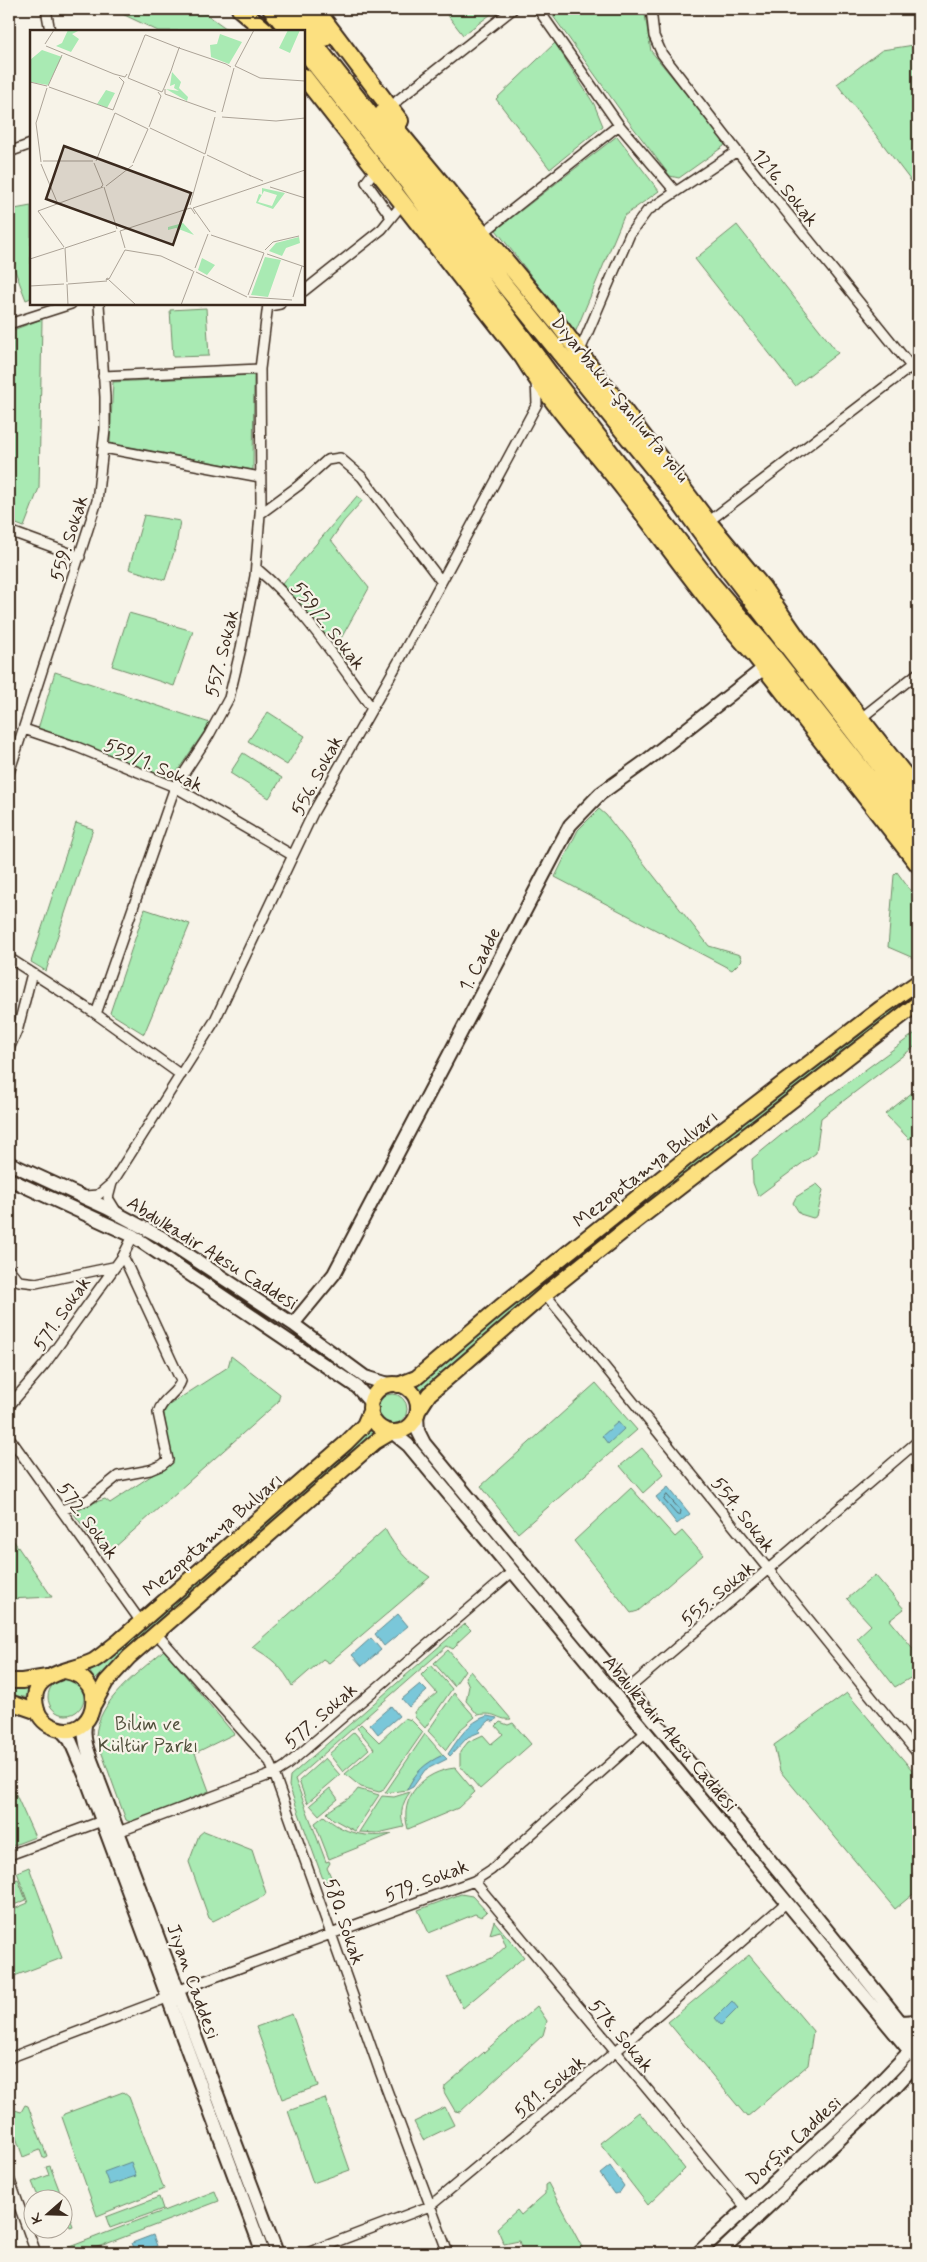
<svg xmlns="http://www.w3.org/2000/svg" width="927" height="2262" font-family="Mynerve,sans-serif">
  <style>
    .green { fill: #a9eab3; stroke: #728a68 }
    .water { fill: #7ac7d9; stroke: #61888e }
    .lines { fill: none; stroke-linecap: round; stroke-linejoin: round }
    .shore { stroke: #546969; stroke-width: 1 }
    .street-casing { stroke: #3b2a1e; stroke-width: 12 }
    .secondary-casing { stroke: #3b2a1e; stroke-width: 16 }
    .primary-casing { stroke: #3b2a1e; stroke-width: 18 }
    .highway-casing { stroke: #3b2a1e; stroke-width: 20 }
    .street { stroke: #f7f3e8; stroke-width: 9 }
    .secondary { stroke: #f7f3e8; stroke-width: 12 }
    .primary { stroke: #fce080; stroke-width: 14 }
    .highway { stroke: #fce080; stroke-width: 16 }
    .labels { text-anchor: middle; stroke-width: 4.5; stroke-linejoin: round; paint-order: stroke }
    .street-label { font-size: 19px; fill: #3b2a1e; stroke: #f7f3e8 }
    .park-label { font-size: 19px; fill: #51503c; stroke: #f7f3e8 }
    .inset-road { fill: none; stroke: #aca397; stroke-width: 1 }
    .view { fill: #3b2a1e; fill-opacity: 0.15; stroke: #3b2a1e; stroke-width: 2.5 }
    .inset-edge { fill: none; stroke: #3b2a1e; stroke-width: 2.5 }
  </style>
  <rect width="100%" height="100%" fill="#f7f3e8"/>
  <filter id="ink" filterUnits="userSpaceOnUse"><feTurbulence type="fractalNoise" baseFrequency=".02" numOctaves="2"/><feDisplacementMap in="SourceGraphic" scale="10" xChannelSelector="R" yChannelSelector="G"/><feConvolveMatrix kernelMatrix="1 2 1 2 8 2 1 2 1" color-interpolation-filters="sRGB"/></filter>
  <g filter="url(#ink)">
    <path class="green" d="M112,9H144L159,14L177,9H199L230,31H158Z
      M443,9H498L463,35Z
      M548,9H644L651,51L725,142L724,146L679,178L670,176L623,114Z
      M555,43L594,104L603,126L550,169L496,99Z
      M914,45L918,136L917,189L837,84L882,50Z
      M617,136L659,191L624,216L575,333L496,230Z
      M31,206V298L26,300L9,255V210Z
      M737,225L838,353L795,386L695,259Z
      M206,308L209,356L173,357L170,310Z
      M42,319L39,488L24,527L9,521L13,330Z
      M254,375L253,470L110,443L113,382Z
      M357,496L363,500L344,521L331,540L369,588L339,642L348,659L345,663L282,584Z
      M144,515L180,521L176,546L165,580L129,569Z
      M129,613L193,631L174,686L112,666Z
      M55,672L210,723L172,779L38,729Z
      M268,712L305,736L287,765L248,741Z
      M243,753L282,778L269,798L230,773Z
      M599,809L606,815L709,946L740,955L742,960L732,970L555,877L578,830Z
      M76,823L93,829L46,971L31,962Z
      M897,872L918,901V960L888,947L894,875Z
      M145,909L190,924L144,1034L110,1013Z
      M918,987V995L842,1052L544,1286L421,1394L416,1388L510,1306L857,1032Z
      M918,1031V1044L821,1118L816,1153L758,1196L753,1183L752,1159L824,1100Z
      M918,1088V1133L909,1139L885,1114Z
      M817,1184L823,1190L817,1216L813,1218L800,1214L793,1203L796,1197Z
      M231,1356L280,1394L278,1402L105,1556L71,1510L105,1499L110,1503L172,1462L163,1409L228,1367Z
      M596,1383L637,1430L518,1533L481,1486Z
      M377 1409a15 15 0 1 1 30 0a15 15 0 1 1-30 0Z
      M369,1429L374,1435L95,1680L90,1672Z
      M642,1448L664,1474L643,1493L620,1466Z
      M631,1488L675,1537L682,1531L703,1555L638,1611L631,1613L574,1541Z
      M385,1529C396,1550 410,1564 430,1577L329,1663L323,1659L292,1686C284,1668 269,1656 252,1647Z
      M9,1534L52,1597L9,1599Z
      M875,1575L904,1609L890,1620L915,1651L918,1649V1685L912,1677L895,1687L857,1638L871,1625L847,1599Z
      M465,1624L471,1630L457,1643V1645L453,1649L447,1646L295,1779L326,1862L329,1861L330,1863L327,1868L332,1879L324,1882L289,1786L290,1776Z
      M164,1650L234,1734L195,1753L209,1791L132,1823L126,1820L96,1737C97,1700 139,1673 164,1650Z
      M448,1650L465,1670L454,1686L434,1663Z
      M431,1665L452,1689L425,1728L415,1717L414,1712L437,1693L421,1675Z
      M470,1671L511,1719C498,1721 497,1711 478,1715L466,1701L469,1686L465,1677Z
      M48 1697a18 18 0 1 1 36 0a18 18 0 1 1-36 0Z
      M9,1688H33L31,1698L9,1695Z
      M454,1693L475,1717L461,1729L446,1750L428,1731Z
      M847,1693L918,1777V1890L895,1909L780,1771L774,1745Z
      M405,1718L411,1720L423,1732L382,1791L379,1792L361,1787L345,1774L374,1749L357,1728L361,1724L379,1742Z
      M500,1722L508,1725L513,1723L531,1744L480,1789L460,1766V1752L468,1742L483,1735L491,1744L503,1734L496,1726Z
      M354,1732L369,1749L343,1772L329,1754Z
      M425,1734L443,1755C426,1763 415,1773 407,1790L385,1793Z
      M325,1758L340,1775L307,1803L299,1781Z
      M455,1768L475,1792L458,1808L408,1829C398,1797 424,1771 455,1768Z
      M9,1782L13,1788L35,1837L9,1847Z
      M330,1788L338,1799L319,1815L310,1805Z
      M358,1789L379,1795L355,1831L333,1819L327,1813C336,1804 351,1800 358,1789Z
      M410,1792C402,1803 399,1815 404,1827L378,1833L359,1832L382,1796L394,1797Z
      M324,1816C344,1834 366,1838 392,1834L329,1859L315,1823Z
      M204,1831L252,1850L266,1893L264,1896L213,1921L209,1918L189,1862L199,1835Z
      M29,1867L62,1958L9,1978V1911L28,1903L17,1872Z
      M18,1879L26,1900L9,1907V1882Z
      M461,1894L472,1896L487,1912L481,1917L475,1914L429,1933L418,1910Z
      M494,1921L524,1957L463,2008L447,1977L494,1957L506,1946L500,1931L490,1934Z
      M749,1955L813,2031L808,2065L747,2117L668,2022Z
      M537,2006L547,2021L543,2035L460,2112L455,2111L444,2092L445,2086Z
      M292,2014L318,2086L282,2099L256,2027Z
      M123,2092L129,2097L164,2189L97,2216L62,2117L64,2114Z
      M325,2098L350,2170L313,2183L288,2111Z
      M25,2105L28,2106L47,2156L43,2158L40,2150L23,2157L9,2118V2108L21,2112Z
      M445,2107L454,2125L423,2140L414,2122Z
      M639,2112L685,2169L648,2205L600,2143Z
      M50,2166L73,2226L70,2227L67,2220L63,2222L62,2200L39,2199L32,2182L49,2175L46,2167Z
      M548,2183L583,2249L586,2253H523L519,2241L504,2244L497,2228L517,2210L521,2215L545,2194V2185Z
      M215,2191L219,2201L82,2253H60L59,2251Z
      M159,2197L163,2209L110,2228L106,2217Z"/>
    <path class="water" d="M618,1422L624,1429L608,1444L602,1436Z
      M668,1487L690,1514L677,1524L656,1497Z
      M398,1614L408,1626L384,1646L375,1634Z
      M371,1638L381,1650L362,1666L352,1655Z
      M420,1684L427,1691L409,1707L402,1699Z
      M391,1706L399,1716L378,1734L370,1724Z
      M487,1716L497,1718L494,1722L490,1720L479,1730L480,1732L468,1737L450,1756L448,1754C459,1738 468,1722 487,1716Z
      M443,1755L447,1759L425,1770L413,1787L407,1790C415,1772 425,1763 443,1755Z
      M732,2001L738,2008L721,2025L715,2018Z
      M131,2162L136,2176L109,2185L104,2172Z
      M610,2166L624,2186L619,2193L614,2194L600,2174Z
      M153,2235L157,2246L136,2253L132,2243Z"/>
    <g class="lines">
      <path class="shore" d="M667,1495L681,1511L680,1515H677L664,1500Z"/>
      <g class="street-casing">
        <path id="street" d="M46,9L50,31
          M538,9L619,125L675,191
          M651,9L654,36L662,54L737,151L918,375
          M392,108L398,100L513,9
          M9,152L31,144
          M375,170L366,182L391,217
          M483,233L619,125
          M304,291L382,229L403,203
          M269,306L280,304
          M9,324L71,304
          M579,353L630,234L647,211L737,151
          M103,376L260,369
          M104,448L260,477
          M260,514L298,486L327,460L340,458L362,477L441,581
          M708,522L912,366
          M9,531L80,557
          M256,568C302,606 336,659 371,707
          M860,719L918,673
          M24,729L77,747L175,787L292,855
          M9,773L97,501L105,430V397L99,304
          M9,958L96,1014L181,1075
          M96,1014L175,787L209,735L229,698L241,648L255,576L261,502L260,369L268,304
          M9,1049L18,1028L32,973
          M112,1183L214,1022L313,813L400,659L537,404L536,380
          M85,1196L98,1195L112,1183L108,1198L116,1211
          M9,1269L19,1281L36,1283L113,1267
          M545,1294C671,1446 793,1602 918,1754
          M9,1406L45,1364L123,1256L133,1236
          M9,1437L141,1622
          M62,1510L88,1500L118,1476L150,1470L162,1465L168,1460L158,1413C162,1398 177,1394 181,1381L123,1256
          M155,1632L270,1762L379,2069L448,2253
          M627,1690L918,1441
          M118,1832L275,1773L286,1766L512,1572
          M9,1855L102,1821
          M474,1881L747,2209
          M177,1991L474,1881L491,1870L646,1732
          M9,2058L167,1998
          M9,2178L36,2253
          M9,2207L18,2203
          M307,2253L430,2206L615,2052L787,1902"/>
      </g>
      <g class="secondary-casing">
        <path id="secondary" d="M9,1163L107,1208L161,1237L293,1324L365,1377L391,1385
          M9,1179L133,1236L357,1387L371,1403
          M293,1324L334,1274L570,825L600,794L646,761L764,668
          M417,1416L418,1431L424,1443C589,1644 758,1841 918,2044
          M392,1432L408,1445L918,2061
          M86,1721C80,1740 93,1763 99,1781L277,2253
          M60,1729L70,1740L85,1775L263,2253
          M901,2022L918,2021
          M698,2253L864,2099L915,2046
          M719,2253L894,2088L918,2062"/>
      </g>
      <g class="primary-casing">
        <path id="primary" d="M370 1408a24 24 0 1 1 48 0a24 24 0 1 1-48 0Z
          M398,1385L416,1378L500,1307L709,1140L881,1008L918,982
          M418,1411L429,1394L545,1294L636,1221L918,1003
          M65,1671C113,1680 93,1742 56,1728C47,1725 40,1719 37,1710C25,1672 71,1672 93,1661C102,1656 111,1647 120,1640L346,1443L364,1425L371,1409
          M9,1681H22L47,1677
          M9,1702L38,1712
          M94,1704L106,1682L129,1657L375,1442L392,1432"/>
      </g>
      <g class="highway-casing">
        <path id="highway" d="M240,9L266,31
          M271,9L289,31
          M287,9L506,287L667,485L727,568L918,815
          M302,9L325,38
          M323,19L400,121
          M304,50L409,184L552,377L711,583L765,646L918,840
          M304,77L523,357C552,405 591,446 625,490C668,545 707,602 754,654L918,864
          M383,113L558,324L708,522L762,587L798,639L918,792"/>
      </g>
      <use href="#street" class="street"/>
      <use href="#secondary" class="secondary"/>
      <use href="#primary" class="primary"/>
      <use href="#highway" class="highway"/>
    </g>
  </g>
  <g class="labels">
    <g class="street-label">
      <text transform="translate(786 187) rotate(51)" y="7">1216. Sokak</text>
      <text transform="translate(621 398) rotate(51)" y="7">Diyarbakır-Şanlıurfa yolu</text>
      <text transform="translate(68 538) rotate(-73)" y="7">559. Sokak</text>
      <text transform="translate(329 625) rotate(52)" y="7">559/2. Sokak</text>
      <text transform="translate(221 653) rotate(-76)" y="7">557. Sokak</text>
      <text transform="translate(154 764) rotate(24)" y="7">559/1. Sokak</text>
      <text transform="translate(316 775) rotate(-62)" y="7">556. Sokak</text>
      <text transform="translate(479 959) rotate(-63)" y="7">1. Cadde</text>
      <text transform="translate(645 1168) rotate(-38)" y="7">Mezopotamya Bulvarı</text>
      <text transform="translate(213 1252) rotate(32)" y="7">Abdulkadir Aksu Caddesi</text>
      <text transform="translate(61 1313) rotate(-55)" y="7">571. Sokak</text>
      <text transform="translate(744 1514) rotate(52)" y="7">554. Sokak</text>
      <text transform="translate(89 1520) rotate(54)" y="7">572. Sokak</text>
      <text transform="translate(212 1534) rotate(-41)" y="7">Mezopotamya Bulvarı</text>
      <text transform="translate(717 1593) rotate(-40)" y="7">555. Sokak</text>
      <text transform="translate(320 1715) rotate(-41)" y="7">577. Sokak</text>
      <text transform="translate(671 1733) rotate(50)" y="7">Abdulkadir Aksu Caddesi</text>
      <text transform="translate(426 1880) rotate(-21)" y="7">579. Sokak</text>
      <text transform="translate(345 1921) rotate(71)" y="7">580. Sokak</text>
      <text transform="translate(194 1981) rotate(70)" y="7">Jiyan Caddesi</text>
      <text transform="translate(622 2035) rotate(50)" y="7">578. Sokak</text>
      <text transform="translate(549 2086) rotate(-40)" y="7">581. Sokak</text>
      <text transform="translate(793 2140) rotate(-43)" y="7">Dorşin Caddesi</text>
    </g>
    <g class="park-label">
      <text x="148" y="1730">Bilim ve<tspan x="148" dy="22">Kültür Parkı</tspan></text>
    </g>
  </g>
  <g transform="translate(30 30)">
    <rect width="275" height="275" fill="#f7f3e8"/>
    <path d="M38,0H50L42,4L49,9L41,22L26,16L32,13ZM258,0H270L260,23L249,18ZM190,4L212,12L199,34L181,27L180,15L187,14ZM12,20L32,27L18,55L0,52V30ZM142,42L151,52L149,58L158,67L157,71L136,59L149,61L144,58L145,54L140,56ZM76,60L85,63L77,78L67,74ZM232,158L255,163L243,179L226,173L229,164L232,165ZM234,161L247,165L242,176L228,172ZM153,193L164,205L146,198L138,200V197ZM269,207L270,213L256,218L252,226L239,221L246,213ZM235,227L251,230L238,267L221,265ZM172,228L185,235L177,245L168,240Z" fill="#a9eab3" fill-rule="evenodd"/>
    <path class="inset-road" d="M15,14L24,0M16,16L84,44L95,47L97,44M150,17L149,18L144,32L141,41L134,58L132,62L98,48L115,5H116L149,18L196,34L201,37M205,36L230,48L275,51M205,36L224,0M0,52L17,56M18,56L32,25M19,57L83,80M135,59V64L186,82M83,80L94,52L89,47M192,82L204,38M192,87L246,91L275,88M119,97L131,66L128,62M120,98L175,124M175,124L185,87M177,125L221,146M13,131H63M66,131L85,83L118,99M11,132L6,93L17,58M64,133L73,155L71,157M103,133L118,99M11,134L27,172M219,145L233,151M76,156L103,135M74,157L87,199M240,157L275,168M160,175L174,126M90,201L95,218M90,201L157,179L161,178L165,184M180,202L163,178L275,140M181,205L234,223M34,217L8,181L73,157M35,218L37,252M35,218L86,201M95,220L131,226L163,241M235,220L243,212L269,206M237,224L275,237M0,229L34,218M165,238L178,204M166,242L217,267M79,249L76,250L77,248L79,249L95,220M79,250L106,275M37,254L38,275M38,254L77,251M0,256L34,254M218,265L234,223M219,267L262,270M263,267L272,236M151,275L164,241"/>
    <path class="view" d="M34,116L161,163L143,215L16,169Z"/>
    <rect width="275" height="275" class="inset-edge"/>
  </g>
  <rect width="927" height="2262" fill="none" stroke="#f7f3e8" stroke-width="30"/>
  <rect x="15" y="15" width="897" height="2232" fill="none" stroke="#3b2a1e" stroke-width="2" filter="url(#ink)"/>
  <g transform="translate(48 2214) rotate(250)"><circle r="24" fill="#f7f3e8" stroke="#aca397"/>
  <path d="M0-4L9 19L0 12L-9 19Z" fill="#3b2a1e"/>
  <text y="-8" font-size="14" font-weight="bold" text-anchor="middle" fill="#3b2a1e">K</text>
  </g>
</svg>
